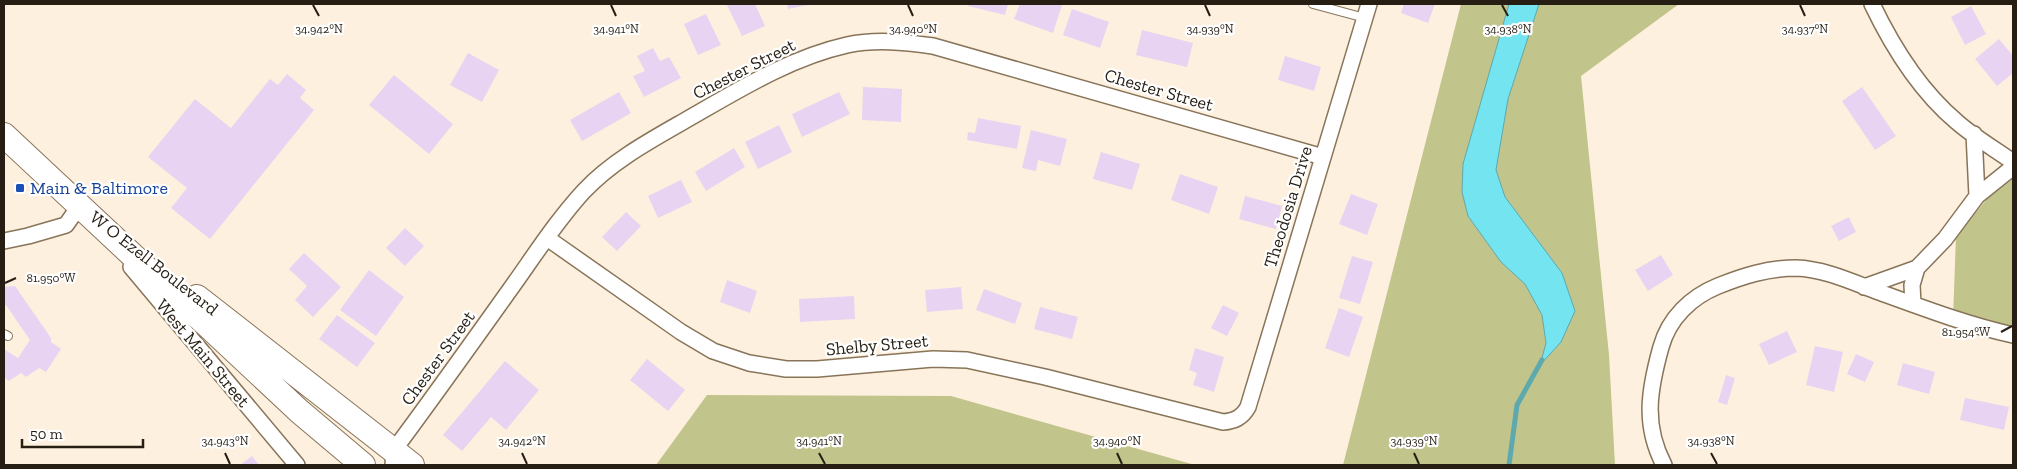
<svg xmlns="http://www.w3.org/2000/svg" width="2017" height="469" font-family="'Zilla Slab',serif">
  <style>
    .green { fill: #c1c48b }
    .water { fill: #74e4f1; stroke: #5da9ae }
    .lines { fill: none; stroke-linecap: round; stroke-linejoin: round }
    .stream { stroke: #5da9ae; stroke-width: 5 }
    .building { fill: #e9d3f2 }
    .service-casing { stroke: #887459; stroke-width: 10 }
    .minor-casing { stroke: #887459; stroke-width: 18 }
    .primary-casing { stroke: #887459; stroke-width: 26 }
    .service { stroke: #fff; stroke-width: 8 }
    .minor { stroke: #fff; stroke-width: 15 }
    .primary { stroke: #fff; stroke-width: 24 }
    .ticks { fill: none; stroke: #261e13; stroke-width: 2 }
    .transit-dot { fill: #1a4fb4; stroke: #fff; stroke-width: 2 }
    .labels { text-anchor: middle; stroke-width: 4.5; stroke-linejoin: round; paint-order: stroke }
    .street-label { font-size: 18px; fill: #261e13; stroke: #fff }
    .transit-label { font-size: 18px; fill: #164399; stroke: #fff; text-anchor: start }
    .ticks-label { font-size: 12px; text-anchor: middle; fill: #261e13; stroke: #fff; stroke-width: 4.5; stroke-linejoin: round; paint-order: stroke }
  </style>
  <rect width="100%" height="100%" fill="#fef0de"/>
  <path class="green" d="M1461,4H1679L1581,76L1609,355L1615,465H1343Z
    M2013,168V330L1953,319L1956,236Z
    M707,395L951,396L1195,465H656Z"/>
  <path class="water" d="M1509,4H1539L1508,99L1496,170L1505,197L1562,273L1575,311L1561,342L1540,365L1546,343L1542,315L1525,284L1501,262L1468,216L1462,192L1463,164Z"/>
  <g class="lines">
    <path class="stream" d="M1509,465L1517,405L1542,360"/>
  </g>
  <path class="building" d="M730,4H755L765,26L742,36L727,5Z
    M787,4H808V5L788,9Z
    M969,4H1008L1005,15L968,6Z
    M1020,4H1057L1062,5L1053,33L1014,19Z
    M1404,4H1435L1428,23L1401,13Z
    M1971,6L1986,34L1965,45L1951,17Z
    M1072,9L1109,22L1100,48L1063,35Z
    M706,14L721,45L698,55L684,24Z
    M1142,30L1193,43L1187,67L1136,55Z
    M1999,39L2013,56V73L1997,86L1975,59Z
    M653,48L660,61L669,57L681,78L644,97L633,76L645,71L637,56Z
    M468,53L499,70L482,102L450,85Z
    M1285,56L1321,67L1314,91L1278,80Z
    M287,74L306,90L300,98L314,110L210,239L171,208L187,188L148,157L195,99L231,128L270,79L278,85Z
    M394,75L453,124L429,154L369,105Z
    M863,87L902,89L901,122L862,120Z
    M1862,87L1896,136L1875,150L1842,101Z
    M619,92L631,113L582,141L570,120Z
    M839,92L850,114L802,137L792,114Z
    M978,118L1021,126L1017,149L967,140L968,132L975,133Z
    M779,125L792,152L758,169L745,142Z
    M1031,130L1067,139L1060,166L1038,160L1036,171L1022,168Z
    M734,148L745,167L706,191L695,172Z
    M1101,152L1140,164L1132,190L1093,179Z
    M1180,174L1218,187L1209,214L1171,200Z
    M681,180L692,202L658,218L648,196Z
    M1351,194L1378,204L1367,235L1339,224Z
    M1245,196L1282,206L1276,229L1239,219Z
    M626,212L641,226L617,251L602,237Z
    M1849,217L1856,232L1839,241L1831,226Z
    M405,228L424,246L405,266L386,248Z
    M304,253L341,287L313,317L295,300L307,286L289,269Z
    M1661,255L1673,275L1648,291L1635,270Z
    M1352,256L1373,262L1360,304L1339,298Z
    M369,270L404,297L376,336L340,310Z
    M727,280L757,291L750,313L720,302Z
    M15,286L51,338V342L61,349L46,372L39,368L26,377L21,373L9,381L4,377V349L18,358L30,340L6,305H4V287Z
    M961,287L963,309L927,312L925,290Z
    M984,289L1022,303L1015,324L976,310Z
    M854,296L855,319L800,322L799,299Z
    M1223,305L1239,313L1227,336L1211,328Z
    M1040,307L1078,317L1072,339L1034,329Z
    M1339,308L1363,317L1349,357L1325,348Z
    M337,315L375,343L357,367L319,339Z
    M1787,331L1797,352L1769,365L1759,344Z
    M1815,346L1843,352L1834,392L1806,385Z
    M1195,348L1224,357L1214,392L1193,385L1197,373L1189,370Z
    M1856,354L1874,362L1865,382L1847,374Z
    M647,359L685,390L668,411L630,380Z
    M505,361L539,390L506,430L491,417L462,451L443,435Z
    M1903,363L1935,372L1929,394L1897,385Z
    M1726,375L1735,378L1727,405L1718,402Z
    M1965,398L2009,407L2004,430L1960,420Z
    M252,456L259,465H240Z"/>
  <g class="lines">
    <g class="service-casing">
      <path id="service" d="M1313,4L1365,18
        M4,334L8,336"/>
    </g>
    <g class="minor-casing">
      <path id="minor" d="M1872,4C1893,48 1919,90 1957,122C1974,137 1995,149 2013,162
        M1974,134L1977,196
        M547,238L681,332L713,351L749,363L786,369H817L933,359L967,360L1045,377L1223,422C1234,421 1242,418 1248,407L1369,4
        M4,241L28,236L66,225L80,205L85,211
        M131,267L297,465
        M1864,287L1917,268
        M1913,304L1912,285L1917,268L1945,239L1977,196L2013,167
        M393,465L394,450C435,395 474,340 514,284C536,253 558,219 584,191C612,161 651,140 686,120C737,91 789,58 847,45C876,39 904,42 933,46L1323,157
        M1664,465C1643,425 1649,390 1661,347C1669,318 1691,297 1718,286C1743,276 1768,268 1796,268C1825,269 1852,282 1879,292C1923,308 1968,325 2013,335"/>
    </g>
    <g class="primary-casing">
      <path id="primary" d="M4,135L299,411L363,465
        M197,297L412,465"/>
    </g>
    <use href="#service" class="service"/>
    <use href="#minor" class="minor"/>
    <use href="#primary" class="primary"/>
  </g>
  <path class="ticks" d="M313,5L319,16M611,5L616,16M908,5L913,16M1205,5L1210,16M1502,5L1508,16M1800,5L1805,16M5,283L16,278M2001,332L2012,326M225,453L230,464M522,453L527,464M819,453L825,464M1117,453L1122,464M1414,453L1419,464M1711,453L1717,464"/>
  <rect class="transit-dot" x="15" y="183" width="10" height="10" rx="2.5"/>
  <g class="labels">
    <g class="street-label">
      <text transform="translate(744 69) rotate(-27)" y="6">Chester Street</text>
      <text transform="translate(1159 90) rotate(16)" y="6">Chester Street</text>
      <text transform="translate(1288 207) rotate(-73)" y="6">Theodosia Drive</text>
      <text transform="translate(154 263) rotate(38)" y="6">W O Ezell Boulevard</text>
      <text transform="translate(877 345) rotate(-5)" y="6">Shelby Street</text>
      <text transform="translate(203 353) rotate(50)" y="6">West Main Street</text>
      <text transform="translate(438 358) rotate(-54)" y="6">Chester Street</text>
    </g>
    <g class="transit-label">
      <text x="30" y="194">Main &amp; Baltimore</text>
    </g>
  </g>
  <g class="ticks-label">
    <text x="319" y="33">34.942°N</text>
    <text x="1210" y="33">34.939°N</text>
    <text x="1508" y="33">34.938°N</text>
    <text x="1805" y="33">34.937°N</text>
    <text x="616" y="33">34.941°N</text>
    <text x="913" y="33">34.940°N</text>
    <text x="51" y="282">81.950°W</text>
    <text x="1966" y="336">81.954°W</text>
    <text x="225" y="445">34.943°N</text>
    <text x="522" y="445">34.942°N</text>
    <text x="819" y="445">34.941°N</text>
    <text x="1117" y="445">34.940°N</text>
    <text x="1414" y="445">34.939°N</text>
    <text x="1711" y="445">34.938°N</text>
  </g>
  <rect width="2017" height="469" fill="none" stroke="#261e13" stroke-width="10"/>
  <path d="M22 439v8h121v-8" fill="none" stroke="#261e13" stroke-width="2.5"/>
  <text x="30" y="439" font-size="15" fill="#261e13" stroke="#ffffff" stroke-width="4" paint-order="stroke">50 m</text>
</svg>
